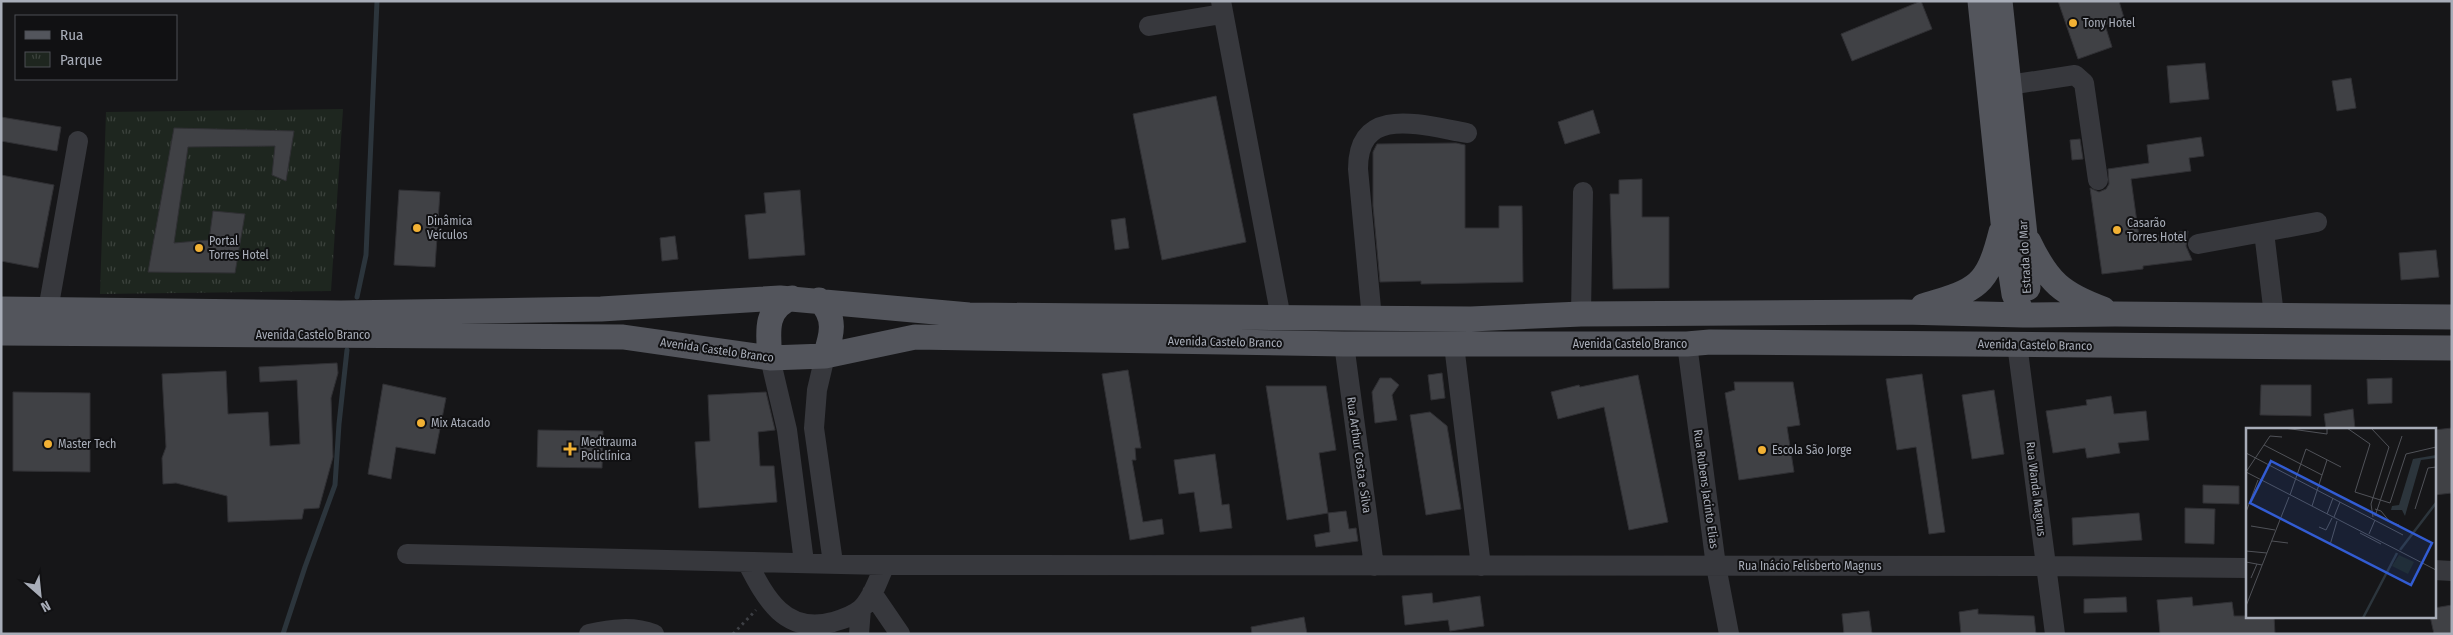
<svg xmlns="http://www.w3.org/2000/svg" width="2453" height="635" font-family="'Fira Sans Condensed',sans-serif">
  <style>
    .park { fill: url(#park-tufts) }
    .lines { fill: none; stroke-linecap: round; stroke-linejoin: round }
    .stream { stroke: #2c353c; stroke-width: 5 }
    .building { fill: #404145; stroke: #303034 }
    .path { stroke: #3d3f44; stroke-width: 3; stroke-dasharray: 2.5 4; stroke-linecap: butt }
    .minor { stroke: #37383d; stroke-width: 20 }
    .major { stroke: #53555c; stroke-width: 25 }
    .poi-dot { fill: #f2b134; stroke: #111113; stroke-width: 2 }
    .labels { text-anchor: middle; stroke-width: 4; stroke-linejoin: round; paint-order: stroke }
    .poi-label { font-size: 12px; fill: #a8adb8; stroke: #111113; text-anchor: start }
    .street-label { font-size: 12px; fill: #a8adb8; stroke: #111113 }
    .inset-river { fill: none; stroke: #2c353c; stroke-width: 2.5 }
    .inset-road { fill: none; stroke: #505258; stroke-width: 1 }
    .view { fill: #325cd3; fill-opacity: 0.15; stroke: #325cd3; stroke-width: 2.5 }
    .inset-edge { fill: none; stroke: #a8adb8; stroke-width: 2.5 }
  </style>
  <defs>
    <pattern id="park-tufts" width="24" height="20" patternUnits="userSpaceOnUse" patternTransform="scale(1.25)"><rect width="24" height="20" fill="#1e261f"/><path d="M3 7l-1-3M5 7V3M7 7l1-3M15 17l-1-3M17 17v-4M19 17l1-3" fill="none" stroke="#3c433d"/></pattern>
  </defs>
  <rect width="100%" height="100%" fill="#161618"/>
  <path class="park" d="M343,109L331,291L100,294L106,112Z"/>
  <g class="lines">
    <path class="stream" d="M357,297L366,255L377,1
      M283,634L305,567L335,485L339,424L347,350"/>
  </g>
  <path class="building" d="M1921,1L1932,29L1852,61L1841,34Z
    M2058,1H2119L2124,18L2105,25L2112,47L2078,59Z
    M2205,63L2209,99L2170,103L2167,66Z
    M2351,78L2356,108L2337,111L2332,81Z
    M1216,96L1246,242L1162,260L1133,114Z
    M1593,110L1600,133L1565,144L1558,122Z
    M1,117L61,127L57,151L1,141Z
    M174,128L294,131L286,181L272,175L275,146L188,147L174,243L209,240L213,211L245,214L235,273L148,272Z
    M2201,137L2204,156L2189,158L2191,171L2131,179L2139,237L2188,231L2186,246L2192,260L2143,266V269L2102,274L2090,188L2099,192L2106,189L2109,184L2108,169L2149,163L2147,145Z
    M2080,139L2083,159L2072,160L2070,140Z
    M1456,143L1465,145V228H1499V206H1522L1523,282L1421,284V281L1380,282L1373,206V152L1377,144Z
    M1,175L54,185L38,268L1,261Z
    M1642,179V217H1669V288L1613,289L1610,194H1619V180Z
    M399,190L440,192L435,267L394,265Z
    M800,190L805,255L749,259L745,215L766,213L764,193Z
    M1125,218L1129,248L1115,250L1111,220Z
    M675,236L678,259L662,261L660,238Z
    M2436,250L2439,277L2401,280L2399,253Z
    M337,363L338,373L331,398L333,457L319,508L304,509L302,519L228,522L227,496L176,483L163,484L162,458L166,447L162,374L226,371L228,414L268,412L270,446L300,444L297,380L260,382L259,367Z
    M1128,370L1141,448H1135L1136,460H1132L1143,522L1162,519L1164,534L1130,540L1102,374Z
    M1442,373L1445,398L1431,400L1428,375Z
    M1922,374L1945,532L1929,534L1916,447L1897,450L1886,379Z
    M1638,375L1668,522L1629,530L1604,407L1558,419L1551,392L1579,385L1580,387Z
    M1380,378H1391L1399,385L1392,395L1397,420L1375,423L1372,392Z
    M2392,378V403L2368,404L2367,379Z
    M1734,382H1793L1800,425L1787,427L1794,472L1739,480L1725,393L1735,390Z
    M383,384L446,398L435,454L396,447L391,479L368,474Z
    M2261,385H2311V416L2260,415Z
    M1266,386H1326L1336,450L1319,453L1328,513L1287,520Z
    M1994,390L2004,454L1972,459L1962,395Z
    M13,392L90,393V472L13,471Z
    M766,392L775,430L758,432L760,466H774L777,502L699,508L695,442L710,441L708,395Z
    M2111,396L2114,414L2146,411L2149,440L2118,443L2120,453L2087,458L2085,448L2053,453L2046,411L2087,405L2086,400Z
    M2353,409L2355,429H2326L2324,414Z
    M1430,412L1447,426L1461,509L1426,515L1410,415Z
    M2452,428V493L2434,495V430Z
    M538,430L603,431L602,468L537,467Z
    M1215,454L1222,505L1229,504L1232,528L1200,532L1194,492L1179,494L1174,460Z
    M2203,485L2239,486V504L2203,503Z
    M2185,508L2215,509L2214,544L2185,543Z
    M1346,511L1349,529L1356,528L1358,541L1316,547L1314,535L1330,532L1328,513Z
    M2139,513L2142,540L2073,545L2072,518Z
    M1432,593L1433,603L1480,596L1484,626L1450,631L1448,620L1405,625L1402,596Z
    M2126,597L2127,612L2084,613V599Z
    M2192,597L2193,606L2232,602L2234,616H2274L2275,634H2160L2157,600Z
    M2452,605V634H2434L2430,616H2434V608Z
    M1978,609V614L2034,616L2036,634H1961L1959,612Z
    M1869,611L1872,634H1844L1842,614Z
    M1304,617L1307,634H1252L1251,627Z"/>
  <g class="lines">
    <path class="path" d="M733,634L756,610"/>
    <path class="minor" d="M1221,1L1281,318
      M1149,26L1222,14
      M2009,85L2075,75L2084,83L2098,180
      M2264,232L2274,315
      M2198,244L2317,222
      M48,310L78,141
      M1581,314L1583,192
      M1372,319L1358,169C1358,103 1424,126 1467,133
      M1344,344L1374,566
      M1687,344L1716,566L1729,634
      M2017,344L2055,634
      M1454,345L1481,566
      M825,356L817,390L814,428L833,563
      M770,358L787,430L804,562
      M407,554L885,565L2045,566L2247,568
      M747,562C766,599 785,635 833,622C843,619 853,616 861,609C873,598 878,579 885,565
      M2434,570L2452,571
      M872,593L900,634
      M589,634C611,629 633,626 654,634
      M859,634L861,609"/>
    <path class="major" d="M1980,1L2003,222L2014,294L2023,315
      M2000,1L2025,235L2028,288
      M2029,242C2048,282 2062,294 2103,309
      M819,300C837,317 832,335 825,356
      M1923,306C1976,290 1987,288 2001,232
      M1,309L341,313L601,309L780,298L969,315L1471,319L1581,314L1903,312L2023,315L2115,314L2452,317
      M1,333L623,337L770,358L825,356L915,337L1344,344H1687L1710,342L2452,348
      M770,358C768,334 764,307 792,298"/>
  </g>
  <g class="poi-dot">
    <circle cx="2073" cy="23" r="5"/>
    <circle cx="417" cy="228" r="5"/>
    <circle cx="2117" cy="230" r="5"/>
    <circle cx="199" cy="248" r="5"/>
    <circle cx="421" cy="423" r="5"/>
    <circle cx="48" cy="444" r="5"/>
    <path d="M567.5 441.5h5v5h5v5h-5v5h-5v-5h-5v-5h5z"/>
    <circle cx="1762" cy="450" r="5"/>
  </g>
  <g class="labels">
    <g class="poi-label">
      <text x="2083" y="27">Tony Hotel</text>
      <text x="427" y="225">Dinâmica<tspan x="427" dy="14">Veículos</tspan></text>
      <text x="2127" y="227">Casarão<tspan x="2127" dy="14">Torres Hotel</tspan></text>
      <text x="209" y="245">Portal<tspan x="209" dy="14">Torres Hotel</tspan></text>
      <text x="431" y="427">Mix Atacado</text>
      <text x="581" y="446">Medtrauma<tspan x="581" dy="14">Policlínica</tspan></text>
      <text x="58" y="448">Master Tech</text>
      <text x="1772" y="454">Escola São Jorge</text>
    </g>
    <g class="street-label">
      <text transform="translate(2025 257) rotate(-93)" y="4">Estrada do Mar</text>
      <text x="313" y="339">Avenida Castelo Branco</text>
      <text transform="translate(1225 342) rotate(1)" y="4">Avenida Castelo Branco</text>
      <text x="1630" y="348">Avenida Castelo Branco</text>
      <text transform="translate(2035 345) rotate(1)" y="4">Avenida Castelo Branco</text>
      <text transform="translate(717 350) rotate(8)" y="4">Avenida Castelo Branco</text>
      <text transform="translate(1359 455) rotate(82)" y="4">Rua Arthur Costa e Silva</text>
      <text transform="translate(1706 489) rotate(82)" y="4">Rua Rubens Jacinto Elias</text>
      <text transform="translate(2036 489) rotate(83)" y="4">Rua Wanda Magnus</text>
      <text x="1810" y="570">Rua Inácio Felisberto Magnus</text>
    </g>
  </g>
  <g transform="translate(2246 428)">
    <rect width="190" height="190" fill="#161618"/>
    <path d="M153,127L168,134L162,146L146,138Z" fill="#1e261f"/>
    <path d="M190,27V30L175,32L159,88L156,82H145L146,78L153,77L167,31Z" fill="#2c353c"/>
    <path class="inset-river" d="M154,122L190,75M117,190L151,125"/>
    <path class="inset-road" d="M38,0L81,6V0M101,0L124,16L109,64L144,75L160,26L190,19M125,0L143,19L125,76L127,89M18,17L76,47M0,25L157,107M0,44L24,8L36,9M0,44L190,142M44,67L60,21L95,39M66,78L81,32M129,81L135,83L144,94L153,97M169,81L182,40L190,39M0,84L12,52M81,86L87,70M129,88L156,8M88,89L94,74M5,98L29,102M73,99L80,102L86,90M114,105L135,116M123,106L129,92M26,113L42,115M84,117L91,93M0,123L21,125M0,134L16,137M5,150L11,136M0,178L43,69"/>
    <path class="view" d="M25,33L186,115L165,157L4,75Z"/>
    <rect width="190" height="190" class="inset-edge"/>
  </g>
  <rect width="2453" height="635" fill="none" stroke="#a8adb8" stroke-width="5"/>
  <rect x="15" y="15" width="162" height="65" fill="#111113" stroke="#4d4f55"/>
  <rect x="25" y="31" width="25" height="8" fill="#53555c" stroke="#4d4f55"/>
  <text x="60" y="40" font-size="15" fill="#a8adb8">Rua</text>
  <rect x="25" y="52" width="25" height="15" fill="url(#park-tufts)" stroke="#4d4f55"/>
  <text x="60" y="65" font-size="15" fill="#a8adb8">Parque</text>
  <g transform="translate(40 595) rotate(153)" stroke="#111113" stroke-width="4" paint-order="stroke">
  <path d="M0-4L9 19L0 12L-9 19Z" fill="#a8adb8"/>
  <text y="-8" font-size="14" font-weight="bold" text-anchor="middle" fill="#a8adb8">N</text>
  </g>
</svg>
